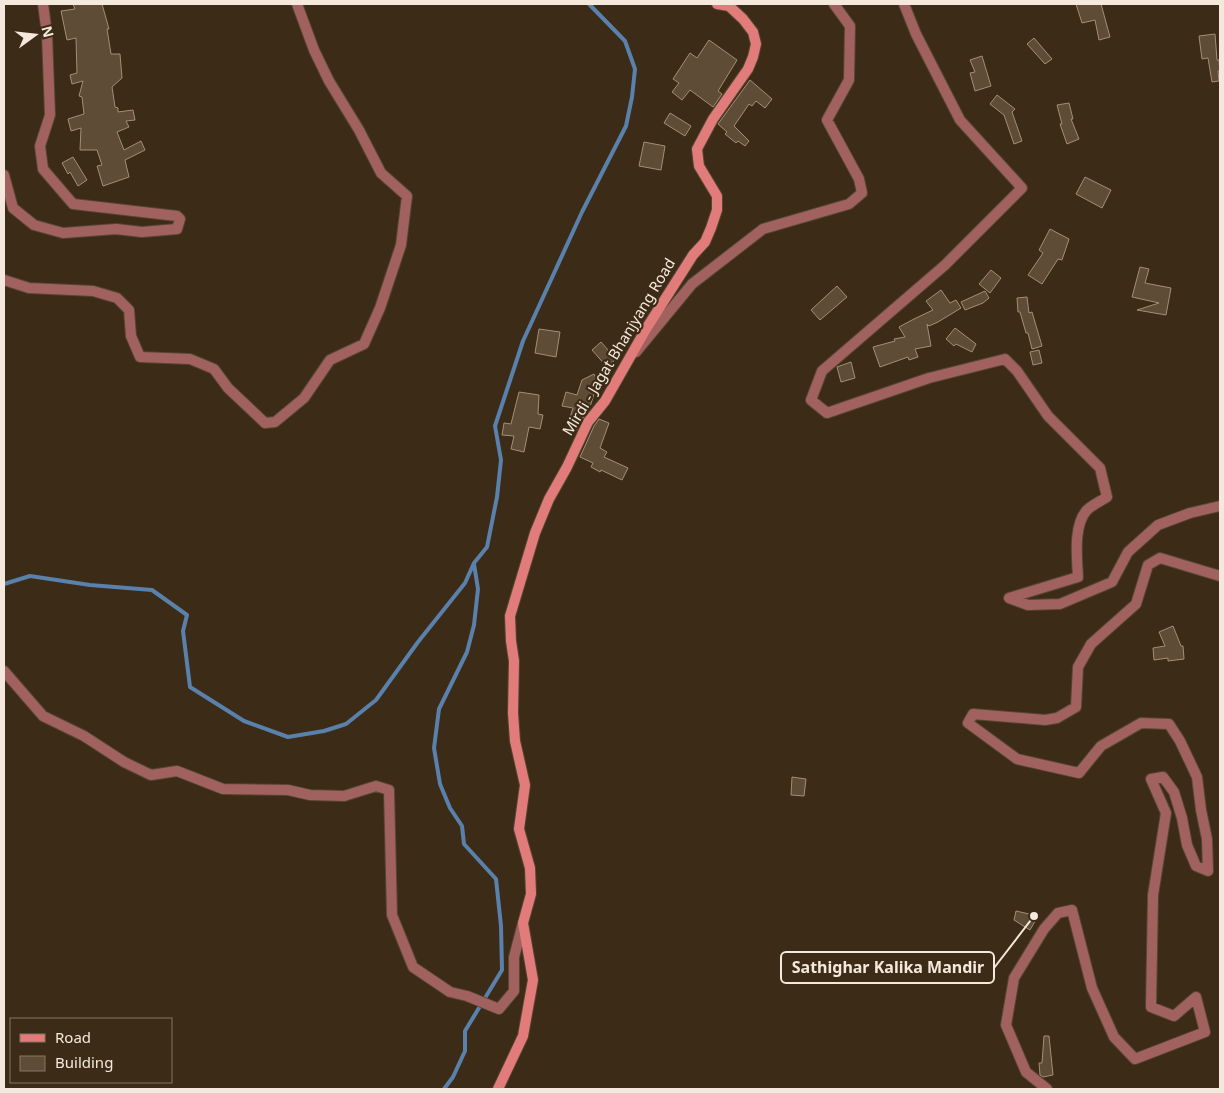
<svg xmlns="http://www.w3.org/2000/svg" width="1224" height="1093" font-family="'Noto Sans',sans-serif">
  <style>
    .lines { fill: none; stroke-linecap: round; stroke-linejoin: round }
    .stream { stroke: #5981ac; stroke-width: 4 }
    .building { fill: #5e4c36; stroke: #a38f77 }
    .street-casing { stroke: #564632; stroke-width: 12 }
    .secondary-casing { stroke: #564632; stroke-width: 12 }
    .street { stroke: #a1625f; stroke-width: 10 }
    .secondary { stroke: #e17c7a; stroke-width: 10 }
    .labels { text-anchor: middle; stroke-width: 4.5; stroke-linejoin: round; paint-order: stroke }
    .street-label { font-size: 15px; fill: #f4e9dc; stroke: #3c2b16 }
    .leader { fill: none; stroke: #f4e9dc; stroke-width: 2 }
    .callout-dot { fill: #f4e9dc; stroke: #3c2b16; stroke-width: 2 }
    .callout { fill: #3c2b16; stroke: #f4e9dc; stroke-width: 2 }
    .callout-label { font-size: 16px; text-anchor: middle; font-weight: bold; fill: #f4e9dc }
  </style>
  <rect width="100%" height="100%" fill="#3c2b16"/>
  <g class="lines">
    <path class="stream" d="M4,584L30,576L90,585L152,590L187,615L183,631L190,687L244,721L288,737L324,731L346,724L376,700L418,642L465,583L474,563L487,547L497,497L501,460L495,426L523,341L582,212L626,126L632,97L635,69L625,41L589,4
      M444,1089L453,1077L465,1051V1031L502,970L501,926L496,879L464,844L462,826L450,808L440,784L434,748L439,709L467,652L474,625L478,589L474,564"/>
  </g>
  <path class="building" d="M73,4H102L109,29H107L111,54H120L122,78L112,87L115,107L118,108V112L133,110L135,120L126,121L129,127L117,132L124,150L141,141L145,150L125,160L129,177L103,186L97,166L102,165L97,150H80L81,128L71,131L68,119L84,114L82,97L79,96L83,81L72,84L70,75L77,73L76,38L67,40L61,11L75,9Z
    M1076,4H1101L1110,37L1099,40L1095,20L1082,23Z
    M1215,34L1217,60H1219L1220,71H1218L1219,81L1212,82L1208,58L1202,59L1199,36Z
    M1034,38L1052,59L1045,64L1027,44Z
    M709,40L737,60L718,91L722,94L713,107L690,90L682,100L672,92L679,83L673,79L690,53L697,58Z
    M982,56L991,86L975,91L970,73L975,72L970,60Z
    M750,80L772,99L765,108L756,101L752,106L749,104L734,126L749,141L745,146L738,141L736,143L725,134L727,132L718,124Z
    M997,95L1015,109L1012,112L1022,141L1014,144L1004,115L990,104Z
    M1069,103L1073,119H1071L1079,139L1067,144L1060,124H1062L1057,105Z
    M670,113L691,126L685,136L664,123Z
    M644,142L665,146L661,170L639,166Z
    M73,157L87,180L78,186L70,172L68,174L62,163Z
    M1085,177L1111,190L1102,208L1076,194Z
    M1050,229L1069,239L1062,260L1058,259L1042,284L1028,275L1043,253L1039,250Z
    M1140,267L1149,269L1145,283L1171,288L1166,315L1137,310L1159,303L1132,297Z
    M991,270L1001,278L990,293L979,284Z
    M837,286L847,297L820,320L811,310Z
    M941,290L950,303L956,300L961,308L938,322L929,326L927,324L931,346L915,349L918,357L909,360L908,357L880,367L873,347L895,341L894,339L905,337L899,327L914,319L933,310L926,301Z
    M985,291L989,298L983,303L965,310L961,302Z
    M1027,297L1029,313L1032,312L1042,346L1032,349L1028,333H1026L1020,312H1018L1017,298Z
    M955,328L976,344L972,352L956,344L954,346L946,339Z
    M539,329L560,332L556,357L535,353Z
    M601,342L616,359L607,367L592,350Z
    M1039,350L1042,363L1033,365L1030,352Z
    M851,362L855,378L841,382L837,367Z
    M594,374L601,388L595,391L589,410L582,419L577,430L567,427L573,408L562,406L566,392L577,395L582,380Z
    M519,392L539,395L538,414L543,415L540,429L529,427L524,452L511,449L514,436L502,435L504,423L511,424Z
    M599,419L609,423L600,448L607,452L604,457L628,468L622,480L601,470L600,472L591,467L593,463L580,457L594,426Z
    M1173,626L1181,646H1183L1184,659L1168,661V658L1154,660L1153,648L1165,646L1159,632Z
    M792,777L806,779L804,796L791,795Z
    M1016,911L1038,916L1030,930L1014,920Z
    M1044,1036H1049L1053,1075L1043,1077L1040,1075L1039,1063H1042Z"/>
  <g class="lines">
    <g class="street-casing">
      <path id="street" d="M904,4L916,34L960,120L1022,188L945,265L822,371L811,400L827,413L929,378L1005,359L1017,371L1048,416L1100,468L1107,497C1101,501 1092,505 1087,510C1073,525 1077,558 1078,577L1009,598L1028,605L1060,604L1112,582L1128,552L1158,525L1190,513L1220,506
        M4,175L13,208L34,225L63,233L116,229L142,232L177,229L180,219L177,216L73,204L43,169L40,146L50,115L47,34L43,4
        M4,280L29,288L93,291L117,298L129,310L131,336L140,357L190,359L214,369L228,388L265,423L275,422L304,398L330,360L364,344L380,308L401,245L407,196L381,173L359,130L329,81L314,50L297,4
        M636,352L692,284L763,229L849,204L862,193L859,179L827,120L849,80L850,26L834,4
        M4,671L43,716L84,736L124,762L151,775L177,771L223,789L288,790L310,795L344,796L376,786L389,790L392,915L413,967L450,992L467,996L499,1009L514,991V957L523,923
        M1047,1089L1026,1072L1006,1025L1014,978L1044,929L1058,913L1072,910L1092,988L1114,1037L1135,1059L1205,1032L1196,997L1174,1016L1151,1007L1153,895L1166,813L1151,779L1163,777L1174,792L1182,818L1187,845L1196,866L1208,871L1207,839L1201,810L1197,777L1180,741L1169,724L1141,723L1101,746L1079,773L1017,759L968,723L973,714L1045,720L1057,718L1076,707L1078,667L1091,644L1136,604L1148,565L1160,558L1220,576"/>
    </g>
    <g class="secondary-casing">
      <path id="secondary" d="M498,1089L523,1036L533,980L523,923L531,894L530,868L519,829L525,785L515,741L513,713L514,661L511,641L510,616L535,533L549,499L567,467L588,422L605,401L646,329L693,255L705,242L711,228L717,210V196L699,166L697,149L713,119L748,69L753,57L756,44L753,32L743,19L729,6L717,4"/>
    </g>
    <use href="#street" class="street"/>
    <use href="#secondary" class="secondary"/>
  </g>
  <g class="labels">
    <g class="street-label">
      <text transform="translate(619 347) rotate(-59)" y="5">Mirdi - Jagat Bhanjyang Road</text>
    </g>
  </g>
  <path class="leader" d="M1034 916L994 968"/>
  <circle class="callout-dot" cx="1034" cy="916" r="5"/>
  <rect class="callout" x="781" y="952" width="213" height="31" rx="5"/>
  <g class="callout-label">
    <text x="888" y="973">Sathighar Kalika Mandir</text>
  </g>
  <rect width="1224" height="1093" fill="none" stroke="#f4e9dc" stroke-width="10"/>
  <rect x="10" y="1018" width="162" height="65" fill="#3c2b16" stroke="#867765"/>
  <rect x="20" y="1034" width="25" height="8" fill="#e17c7a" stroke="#867765"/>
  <text x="55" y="1043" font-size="15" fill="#f4e9dc">Road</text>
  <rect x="20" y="1056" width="25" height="15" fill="#5e4c36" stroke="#867765"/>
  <text x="55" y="1068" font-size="15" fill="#f4e9dc">Building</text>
  <g transform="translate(35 35) rotate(75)" stroke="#3c2b16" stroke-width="4" paint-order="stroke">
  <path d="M0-4L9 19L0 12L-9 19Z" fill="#f4e9dc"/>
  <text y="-8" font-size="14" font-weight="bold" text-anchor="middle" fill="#f4e9dc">N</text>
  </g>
</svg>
